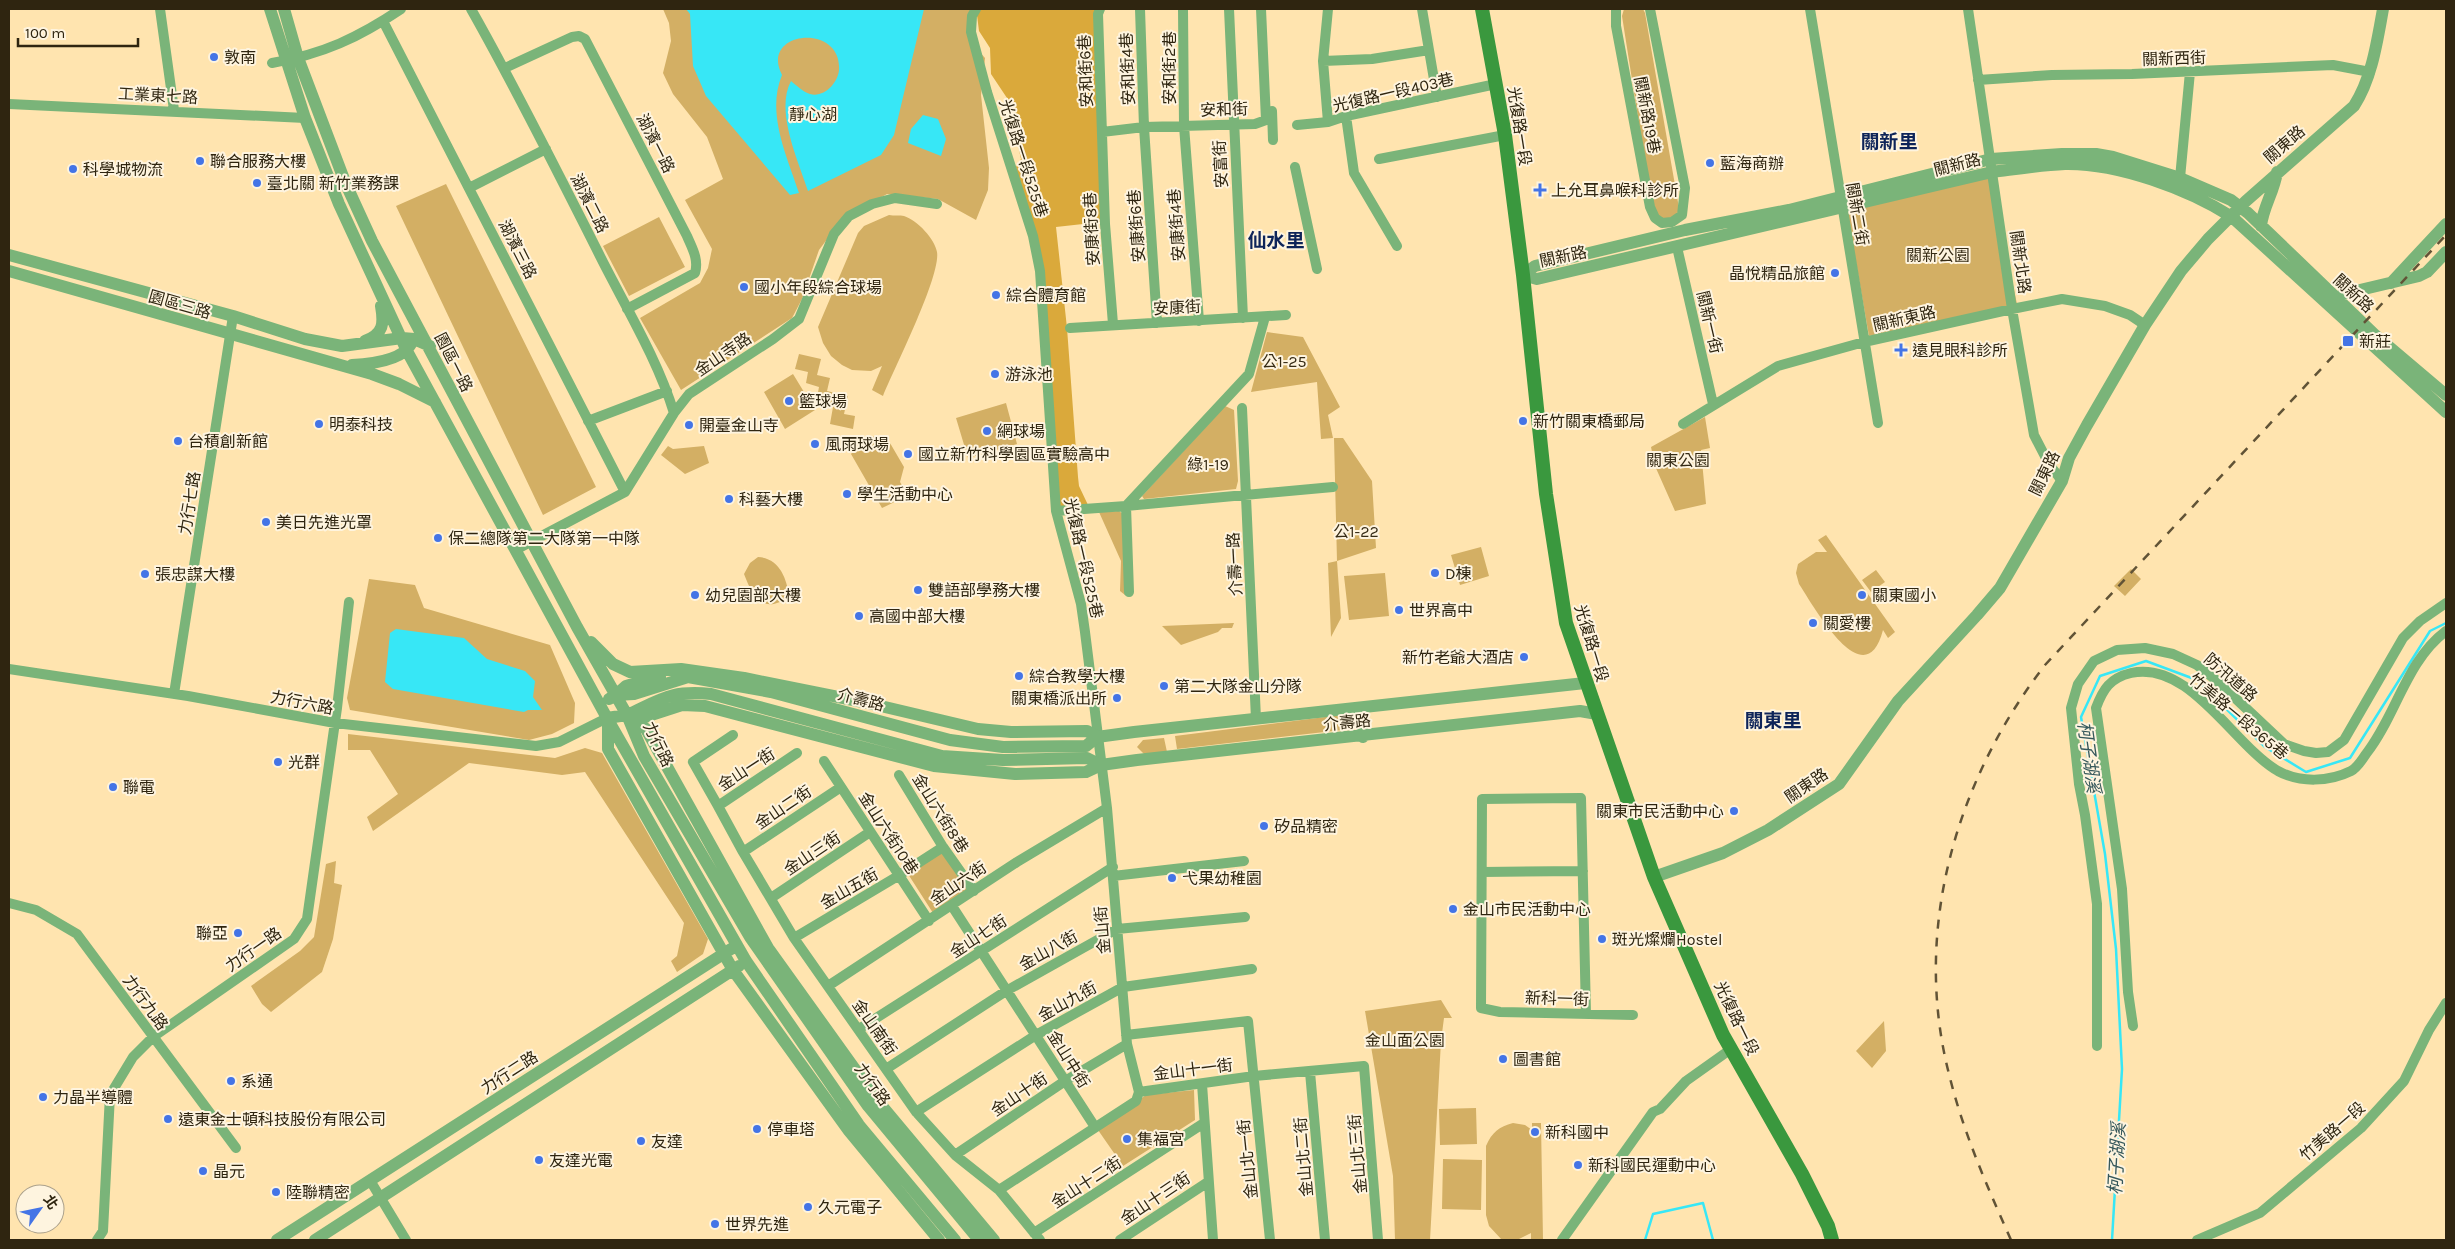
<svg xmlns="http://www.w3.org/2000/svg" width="2455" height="1249" font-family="Karla,'Noto Sans TC',sans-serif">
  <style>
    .green { fill: #d3af64 }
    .forest { fill: #daa93b }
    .water { fill: #37e7f6 }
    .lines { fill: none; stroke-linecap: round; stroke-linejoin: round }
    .stream { stroke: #37e7f6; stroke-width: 2.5 }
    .minor { stroke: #7ab479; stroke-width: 10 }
    .tertiary { stroke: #7ab479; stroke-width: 12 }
    .secondary { stroke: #3a983e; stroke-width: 14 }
    .rail { stroke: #615336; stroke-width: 2.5; stroke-dasharray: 9 9; stroke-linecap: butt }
    .poi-dot { fill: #4474e6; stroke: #fef4df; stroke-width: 2 }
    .labels { text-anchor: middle; stroke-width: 4; stroke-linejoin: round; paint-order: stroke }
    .poi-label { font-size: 16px; fill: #2f2510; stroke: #fef4df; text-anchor: start }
    .street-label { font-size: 16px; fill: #2f2510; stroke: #fef4df }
    .park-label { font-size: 16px; fill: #362b15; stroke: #fef4df }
    .water-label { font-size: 18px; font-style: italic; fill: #36585b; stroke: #fef4df }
    .quarter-label { font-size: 19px; font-weight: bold; fill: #0e2459; stroke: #fef4df }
  </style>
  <rect width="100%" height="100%" fill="#ffe4af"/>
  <path class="green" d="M663,9H973L969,40L985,58L981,95L989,168L988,190L976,220L938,199L887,194L843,218L819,250L802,299L792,318L681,390L640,318L700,283L708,268L712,249L685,200L723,179L707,137L673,94L663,73L671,41L669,23Z
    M1624,9H1643L1645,13L1679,208L1677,215L1669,222L1653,213L1622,16Z
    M1990,175L2017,304L1869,336L1847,211Z
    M446,184L596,487L543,515L396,206Z
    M889,215C894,216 900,215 904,216C917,220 935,239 937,252C941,276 894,369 883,396L872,390L882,366L871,371L852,370L842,365L831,356L823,343L818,327L858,233L864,226Z
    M659,217L685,267L629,296L603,246Z
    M1267,332L1303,337L1340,407L1328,415L1333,438L1321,439L1317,382L1251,392Z
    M799,354L821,359L817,375L830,378L827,391L848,396L844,414L855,416L853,429L830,424L833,407L816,403L819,387L806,383L808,372L795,369Z
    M793,374L815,410L785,429L764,392Z
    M1006,403L1017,444L968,458L956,418Z
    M1225,406L1234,410L1238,481L1236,489L1144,499L1142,496Z
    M1705,417L1710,448L1701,450L1706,504L1675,511L1655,466L1651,447Z
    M875,436L890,443L904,467L900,482L905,490L903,498L882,508L851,454L861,441Z
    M1334,438H1343L1372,481L1376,548L1337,561Z
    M668,446L673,449L704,446L709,463L685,474L661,455Z
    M1119,511L1123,514L1125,595L1120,591L1121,561L1099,512Z
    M1826,535L1895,632L1888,638L1883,630C1865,699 1813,605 1799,584L1796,573L1798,564L1816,552H1827L1818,540Z
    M1481,547L1489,576L1460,585L1451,555Z
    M758,557C779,558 787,578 789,597C762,615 753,597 744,574L750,563Z
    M1337,561L1341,618L1331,637L1328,563Z
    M2131,569L2141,579L2125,596L2114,586Z
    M1876,570L1885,582L1871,592L1862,580Z
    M1385,573L1389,616L1349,620L1344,576Z
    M369,579L415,585L424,608L550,645L575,703L574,723L552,734L529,740L350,710L347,698Z
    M1234,623L1232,628H1222L1218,632L1181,645L1162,626Z
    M1341,715L1347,722L1342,730L1177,749L1175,736Z
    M348,734L555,758L585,748L602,753L708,939L703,954L677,972L671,961L677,956L684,923L585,772L562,775L469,763L373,831L367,817L398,794L370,750H348Z
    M1164,738L1167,752L1145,755L1137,747L1143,740Z
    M944,851L969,890L933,913L908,874Z
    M336,861L334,883L342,885L333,939L322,972L271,1012L262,1004L251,986L300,951L314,937L326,864Z
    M1441,1000L1452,1018H1444L1441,1041L1430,1240H1395L1393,1176L1365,1011Z
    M1884,1021L1886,1051L1872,1068L1856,1051Z
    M1194,1090L1195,1120L1123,1166L1098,1130L1146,1095Z
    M1476,1108L1477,1144L1440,1145L1439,1109Z
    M1513,1123L1525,1125L1532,1130V1123H1541L1543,1240H1531V1233L1517,1240H1502L1489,1226L1486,1215V1146C1492,1132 1499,1127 1513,1123Z
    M1443,1159L1482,1160L1481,1210L1442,1209Z"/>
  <path class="forest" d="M980,9H1096L1101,222L1056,227L1067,328L1078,477L1079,486L1088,505L1059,509L1043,286L1016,167L1021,159L1007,98L991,74L990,48L979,31L977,15Z"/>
  <path class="water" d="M686,9H924L894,135L881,155L808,191C798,160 775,111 791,81C796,85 803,92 810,94C824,98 838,83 839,70C842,22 759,31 782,75C766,113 787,156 799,193L790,195L706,96L693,66L690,14Z
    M923,115L938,119L946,139L941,156L908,143L911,129Z
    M396,629L464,638L487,659L525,671L535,681L533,697L542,710H528L524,712L393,689L385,682L390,633Z"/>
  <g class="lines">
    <path class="stream" d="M1645,1240L1653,1214L1703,1203L1713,1240
      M2112,1240L2122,1069L2116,949L2105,854L2081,717L2100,676L2146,661L2197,680L2265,747L2306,772L2350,758L2430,631L2446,623"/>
    <path class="minor" d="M160,9L174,110
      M471,9C518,92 560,177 603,262C628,311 658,361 674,413
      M976,9L972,16L971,32L987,92L1033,236L1040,271L1056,511L1081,604L1085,632L1107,808L1127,1044L1139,1092
      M1100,9L1098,14L1105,224L1113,324
      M1140,9L1144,127L1157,323
      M1183,9L1184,126L1199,321
      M1229,9L1243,318
      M1328,9L1323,61L1328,122
      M1422,9L1437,97
      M1616,9V26L1650,207L1655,218L1662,223L1672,222L1682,215L1685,188L1650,9
      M1810,9L1878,423
      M1968,9L2012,309L2034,435L2049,464L2062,481
      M383,21L625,492
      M1323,61L1372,59L1429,50
      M272,63C323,54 358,38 401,9
      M505,68L572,37L579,36L585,39L687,236C692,248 699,259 695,273L627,309
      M1978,80L2052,75L2132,74L2333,65L2370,72
      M9,104L305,118
      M1272,111L1273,140
      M1346,116L1354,173L1397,246
      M1297,125L1328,122L1346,116L1496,84
      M1102,132L1144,127L1255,124L1266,120L1261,9
      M1379,159L1505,135
      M1295,167L1317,269
      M2180,178L2190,72
      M469,188L546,149
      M1677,247L1713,404
      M1070,328L1286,315
      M1242,408L1256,719
      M588,421L667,391
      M1683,424L1778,366L1864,342L2012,309L2062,299L2105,306L2130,315L2145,325
      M1056,511L1126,506L1249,374L1265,317
      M517,549L625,492L674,413L689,394L773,339L799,319L834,234L849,216L872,204L895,198L937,204
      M1129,592L1126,506L1333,487
      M9,669L188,696L335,723L536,746L559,742L607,718
      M174,694L233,316
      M733,735L693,762L718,806L797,753
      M824,761L929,921
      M899,775L943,847L974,891
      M718,806L743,852L794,938L916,1112L955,1155L999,1190L1040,1240
      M743,852L841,787
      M1482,872L1583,871
      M1113,876L1244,861
      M771,898L870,832
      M9,903L36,910L77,934L236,1148
      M952,906L1095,1127
      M794,938L898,876L943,847
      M828,986L1017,862L1107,808
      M1586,1014L1581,798L1482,799L1481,1008L1500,1012L1633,1015
      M2133,1026L2128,992L2122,889L2096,708C2103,689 2110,678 2131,673C2190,660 2233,745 2278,771C2300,783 2329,782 2351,771C2357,768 2362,760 2366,754C2396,716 2406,661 2446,631
      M859,1029L1113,867
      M1126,1035L1248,1021L1270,1240
      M2097,1046V904L2085,815L2079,784L2071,708L2078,684L2094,661L2117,650L2145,648L2173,654L2197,665L2216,680L2284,744L2304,751L2316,753L2328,752L2344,740L2403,638L2420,621L2446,603
      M886,1069L1006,991L1117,929L1245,917
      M1310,1072L1325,1240
      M1202,1084L1213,1240
      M1139,1092L1254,1076L1364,1066L1378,1240
      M916,1112L1036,1035L1123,987L1252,969
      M955,1155L1065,1081L1127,1044
      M371,1182L406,1240
      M999,1190L1136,1101L1139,1092
      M1034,1233L1204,1123
      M97,1240L103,1231L110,1095L133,1057L153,1037L294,939L307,919L337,708L349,602
      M1120,1240L1208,1182
      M1562,1240L1653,1112L1660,1109L1686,1081L1731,1049
      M2197,1240L2260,1213L2361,1128L2404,1081L2429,1030L2446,1003"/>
    <path class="tertiary" d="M270,9L305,118L339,204L407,351L607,718L746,961L859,1125L955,1240
      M284,9L298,58L345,182L372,241L577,627L627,715L644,756L750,937L868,1106L979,1240
      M2261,226C2263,207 2274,192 2277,172
      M9,255L233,316L305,339L342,346L402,338L414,339L430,346
      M9,271L372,374L399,384L435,402
      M1523,275L1535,266L1685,230L1789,210L1991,159L2062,154H2096L2113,157L2180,178L2231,200L2248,213L2374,334L2446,395
      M1523,275L1537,279L1992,172C2016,169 2041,165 2065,164C2118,163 2188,189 2232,217L2446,412
      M2391,283L2446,224
      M2332,306L2343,294L2419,276L2427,272L2446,252
      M365,341C384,334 384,323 381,306
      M352,365C370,364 402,361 411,344
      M591,642L613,664L630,672L681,669L744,678L868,703L978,729L1011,732L1087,731L1097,737
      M617,694L626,686L660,676
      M609,699L616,695L634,694L688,677L771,692L950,740L1003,747L1086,746L1097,737L1134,732L1585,683
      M1360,708L1363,737
      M627,715C662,699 671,690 711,694L942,756L1003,760L1087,758L1101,765
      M629,716L646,729L768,948L877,1100L994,1240
      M607,718L627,715L645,717L682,705L705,706L934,766L1015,774L1086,772L1101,765L1137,760L1580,711L1597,714
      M608,720V749L733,970L849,1131L939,1240
      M1654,877L1723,853L1768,830L1839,784L1898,701L1977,615L2000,588L2062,481L2069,458L2087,425L2145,325L2181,271L2208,239L2246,201L2354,106C2372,78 2377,42 2383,9
      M277,1240L731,949
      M315,1240L739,966"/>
    <path class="secondary" d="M1482,9L1505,135L1523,275L1546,494L1566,623L1654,877L1723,1035L1802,1174L1828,1226L1832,1240"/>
    <path class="rail" d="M2011,1240C1987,1186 1963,1132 1949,1074C1912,930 1956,780 2045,665L2446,235"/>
  </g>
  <g class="poi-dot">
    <circle cx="214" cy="57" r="5"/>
    <circle cx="200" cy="161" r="5"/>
    <circle cx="1710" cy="163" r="5"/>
    <circle cx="73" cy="169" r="5"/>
    <circle cx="257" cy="183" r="5"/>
    <path d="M1537.5 182.5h5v5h5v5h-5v5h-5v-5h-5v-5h5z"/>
    <circle cx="1835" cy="273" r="5"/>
    <circle cx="744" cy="287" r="5"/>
    <circle cx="996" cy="295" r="5"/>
    <rect x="2342" y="335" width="12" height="12" rx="2.5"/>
    <path d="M1898.5 342.5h5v5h5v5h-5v5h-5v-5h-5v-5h5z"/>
    <circle cx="995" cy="374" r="5"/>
    <circle cx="789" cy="401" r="5"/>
    <circle cx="1523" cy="421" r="5"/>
    <circle cx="319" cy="424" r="5"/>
    <circle cx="689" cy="425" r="5"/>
    <circle cx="987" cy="431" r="5"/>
    <circle cx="178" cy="441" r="5"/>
    <circle cx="815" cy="444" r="5"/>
    <circle cx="908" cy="454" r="5"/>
    <circle cx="847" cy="494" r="5"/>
    <circle cx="729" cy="499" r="5"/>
    <circle cx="266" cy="522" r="5"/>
    <circle cx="438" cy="538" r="5"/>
    <circle cx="1435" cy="573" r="5"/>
    <circle cx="145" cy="574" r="5"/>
    <circle cx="918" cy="590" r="5"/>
    <circle cx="695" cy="595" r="5"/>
    <circle cx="1862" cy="595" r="5"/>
    <circle cx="1399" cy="610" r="5"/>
    <circle cx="859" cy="616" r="5"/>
    <circle cx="1813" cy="623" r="5"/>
    <circle cx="1524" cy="657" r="5"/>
    <circle cx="1019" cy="676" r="5"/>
    <circle cx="1164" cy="686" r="5"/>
    <circle cx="1117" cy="698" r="5"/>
    <circle cx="278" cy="762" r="5"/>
    <circle cx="113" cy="787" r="5"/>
    <circle cx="1734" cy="811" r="5"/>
    <circle cx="1264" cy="826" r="5"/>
    <circle cx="1172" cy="878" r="5"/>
    <circle cx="1453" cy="909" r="5"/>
    <circle cx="238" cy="933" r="5"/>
    <circle cx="1602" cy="939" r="5"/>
    <circle cx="1503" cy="1059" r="5"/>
    <circle cx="231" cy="1081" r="5"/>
    <circle cx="43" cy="1097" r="5"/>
    <circle cx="168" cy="1119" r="5"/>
    <circle cx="757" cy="1129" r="5"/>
    <circle cx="1535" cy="1132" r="5"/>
    <circle cx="1127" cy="1139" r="5"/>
    <circle cx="641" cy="1141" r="5"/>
    <circle cx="539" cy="1160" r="5"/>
    <circle cx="1578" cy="1165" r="5"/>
    <circle cx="203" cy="1171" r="5"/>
    <circle cx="276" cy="1192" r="5"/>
    <circle cx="808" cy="1207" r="5"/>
    <circle cx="715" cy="1224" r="5"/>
  </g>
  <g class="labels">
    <g class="poi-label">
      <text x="224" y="63">敦南</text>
      <text x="210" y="167">聯合服務大樓</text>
      <text x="1720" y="169">藍海商辦</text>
      <text x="83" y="175">科學城物流</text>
      <text x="267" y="189">臺北關 新竹業務課</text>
      <text x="1551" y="196">上允耳鼻喉科診所</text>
      <text x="1825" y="279" text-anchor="end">晶悅精品旅館</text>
      <text x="754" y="293">國小年段綜合球場</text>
      <text x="1006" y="301">綜合體育館</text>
      <text x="2359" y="347">新莊</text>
      <text x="1912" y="356">遠見眼科診所</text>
      <text x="1005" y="380">游泳池</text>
      <text x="799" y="407">籃球場</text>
      <text x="1533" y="427">新竹關東橋郵局</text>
      <text x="329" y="430">明泰科技</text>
      <text x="699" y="431">開臺金山寺</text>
      <text x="997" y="437">網球場</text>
      <text x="188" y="447">台積創新館</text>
      <text x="825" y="450">風雨球場</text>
      <text x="918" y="460">國立新竹科學園區實驗高中</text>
      <text x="857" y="500">學生活動中心</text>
      <text x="739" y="505">科藝大樓</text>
      <text x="276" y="528">美日先進光罩</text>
      <text x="448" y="544">保二總隊第二大隊第一中隊</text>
      <text x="1445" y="579">D棟</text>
      <text x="155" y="580">張忠謀大樓</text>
      <text x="928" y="596">雙語部學務大樓</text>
      <text x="705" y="601">幼兒園部大樓</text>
      <text x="1872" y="601">關東國小</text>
      <text x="1409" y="616">世界高中</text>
      <text x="869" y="622">高國中部大樓</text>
      <text x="1823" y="629">關愛樓</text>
      <text x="1514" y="663" text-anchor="end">新竹老爺大酒店</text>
      <text x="1029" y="682">綜合教學大樓</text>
      <text x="1174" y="692">第二大隊金山分隊</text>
      <text x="1107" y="704" text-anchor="end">關東橋派出所</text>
      <text x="288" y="768">光群</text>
      <text x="123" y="793">聯電</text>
      <text x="1724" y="817" text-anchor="end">關東市民活動中心</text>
      <text x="1274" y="832">矽品精密</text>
      <text x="1182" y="884">弋果幼稚園</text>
      <text x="1463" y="915">金山市民活動中心</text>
      <text x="228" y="939" text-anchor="end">聯亞</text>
      <text x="1612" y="945">斑光燦爛Hostel</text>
      <text x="1513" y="1065">圖書館</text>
      <text x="241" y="1087">系通</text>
      <text x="53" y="1103">力晶半導體</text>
      <text x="178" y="1125">遠東金士頓科技股份有限公司</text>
      <text x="767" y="1135">停車塔</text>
      <text x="1545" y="1138">新科國中</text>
      <text x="1137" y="1145">集福宮</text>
      <text x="651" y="1147">友達</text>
      <text x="549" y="1166">友達光電</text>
      <text x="1588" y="1171">新科國民運動中心</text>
      <text x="213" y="1177">晶元</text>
      <text x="286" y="1198">陸聯精密</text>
      <text x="818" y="1213">久元電子</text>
      <text x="725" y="1230">世界先進</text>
    </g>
    <g class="street-label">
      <text transform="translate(2174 58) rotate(-2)" y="6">關新西街</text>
      <text transform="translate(1169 68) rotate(-90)" y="6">安和街2巷</text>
      <text transform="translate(1127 69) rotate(-92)" y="6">安和街4巷</text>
      <text transform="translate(1085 71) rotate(-92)" y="6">安和街6巷</text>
      <text transform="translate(1393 92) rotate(-13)" y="6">光復路一段403巷</text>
      <text transform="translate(158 95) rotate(3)" y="6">工業東七路</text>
      <text transform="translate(1224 109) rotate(-2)" y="6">安和街</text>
      <text transform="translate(1648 115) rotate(79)" y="6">關新路19巷</text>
      <text transform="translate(1520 126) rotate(81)" y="6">光復路一段</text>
      <text transform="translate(656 143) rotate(63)" y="6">湖濱一路</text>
      <text transform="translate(2284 144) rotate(-41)" y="6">關東路</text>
      <text transform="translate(1024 158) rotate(72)" y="6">光復路一段525巷</text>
      <text transform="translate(1220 164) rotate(-93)" y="6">安富街</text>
      <text transform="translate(1957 164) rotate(-14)" y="6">關新路</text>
      <text transform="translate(590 203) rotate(63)" y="6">湖濱二路</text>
      <text transform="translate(1858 214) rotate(80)" y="6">關新二街</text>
      <text transform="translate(1176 225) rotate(-94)" y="6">安康街4巷</text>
      <text transform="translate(1136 226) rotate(-94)" y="6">安康街6巷</text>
      <text transform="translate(1091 229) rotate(-93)" y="6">安康街8巷</text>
      <text transform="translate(518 249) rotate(63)" y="6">湖濱三路</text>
      <text transform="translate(1563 256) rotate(-12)" y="6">關新路</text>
      <text transform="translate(2021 262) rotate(82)" y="6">關新北路</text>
      <text transform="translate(2354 293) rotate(43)" y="6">關新路</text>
      <text transform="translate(180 304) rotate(16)" y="6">園區三路</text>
      <text transform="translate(1177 307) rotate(-3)" y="6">安康街</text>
      <text transform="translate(1904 318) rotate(-13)" y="6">關新東路</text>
      <text transform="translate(1710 322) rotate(77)" y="6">關新一街</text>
      <text transform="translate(723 354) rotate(-34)" y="6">金山寺路</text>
      <text transform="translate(454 362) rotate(63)" y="6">園區一路</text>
      <text transform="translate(2044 473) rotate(-64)" y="6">關東路</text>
      <text transform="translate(189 503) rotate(-81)" y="6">力行七路</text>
      <text transform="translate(1084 558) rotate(77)" y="6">光復路一段525巷</text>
      <text transform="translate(1234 564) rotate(-93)" y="6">介壽一路</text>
      <text transform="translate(1592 643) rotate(73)" y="6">光復路一段</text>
      <text transform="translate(2231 677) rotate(41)" y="6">防汛道路</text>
      <text transform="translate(861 699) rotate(15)" y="6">介壽路</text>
      <text transform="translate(302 702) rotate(11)" y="6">力行六路</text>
      <text transform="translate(2239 716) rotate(40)" y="6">竹美路一段365巷</text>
      <text transform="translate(1347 722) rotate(-6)" y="6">介壽路</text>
      <text transform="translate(659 744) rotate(64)" y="6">力行路</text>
      <text transform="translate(746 769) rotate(-33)" y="6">金山一街</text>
      <text transform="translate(1806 785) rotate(-34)" y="6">關東路</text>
      <text transform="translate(783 807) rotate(-34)" y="6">金山二街</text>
      <text transform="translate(941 813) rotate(58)" y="6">金山六街8巷</text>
      <text transform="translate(889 833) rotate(57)" y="6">金山六街10巷</text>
      <text transform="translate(812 853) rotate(-34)" y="6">金山三街</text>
      <text transform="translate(958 883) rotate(-34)" y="6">金山六街</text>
      <text transform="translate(849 888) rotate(-30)" y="6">金山五街</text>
      <text transform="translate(1102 930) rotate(-95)" y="6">金山街</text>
      <text transform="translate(978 936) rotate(-33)" y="6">金山七街</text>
      <text transform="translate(253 949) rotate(-35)" y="6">力行一路</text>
      <text transform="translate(1048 950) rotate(-29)" y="6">金山八街</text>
      <text transform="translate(1557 998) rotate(2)" y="6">新科一街</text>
      <text transform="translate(1067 1001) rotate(-29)" y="6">金山九街</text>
      <text transform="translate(146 1002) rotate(54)" y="6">力行九路</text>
      <text transform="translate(1737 1018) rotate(64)" y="6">光復路一段</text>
      <text transform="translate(875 1027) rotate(55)" y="6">金山南街</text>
      <text transform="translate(1069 1059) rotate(58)" y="6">金山中街</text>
      <text transform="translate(1193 1069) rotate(-7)" y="6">金山十一街</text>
      <text transform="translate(509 1072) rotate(-33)" y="6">力行二路</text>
      <text transform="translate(873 1084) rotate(54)" y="6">力行路</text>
      <text transform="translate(1019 1094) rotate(-34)" y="6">金山十街</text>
      <text transform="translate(2332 1131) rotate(-41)" y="6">竹美路一段</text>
      <text transform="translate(1357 1154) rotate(-95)" y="6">金山北三街</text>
      <text transform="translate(1303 1157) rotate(-95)" y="6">金山北二街</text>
      <text transform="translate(1247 1159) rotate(-96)" y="6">金山北一街</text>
      <text transform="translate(1086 1182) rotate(-33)" y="6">金山十二街</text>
      <text transform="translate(1155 1198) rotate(-34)" y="6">金山十三街</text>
    </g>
    <g class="park-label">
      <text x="813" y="120">靜心湖</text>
      <text x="1938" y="261">關新公園</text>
      <text x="1284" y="367">公1-25</text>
      <text x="1678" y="466">關東公園</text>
      <text x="1208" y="470">綠1-19</text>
      <text x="1356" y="537">公1-22</text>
      <text x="1405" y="1046">金山面公園</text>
    </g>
    <g class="water-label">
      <text transform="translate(2089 757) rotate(82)" y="6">柯子湖溪</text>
      <text transform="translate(2117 1159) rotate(-87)" y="6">柯子湖溪</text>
    </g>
    <g class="quarter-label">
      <text x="1889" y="148">關新里</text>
      <text x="1276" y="247">仙水里</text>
      <text x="1773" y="727">關東里</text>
    </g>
  </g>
  <rect width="2455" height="1249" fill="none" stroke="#2f2510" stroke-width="20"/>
  <g transform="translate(40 1209) rotate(57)"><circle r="24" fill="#fef4df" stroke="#aba18c"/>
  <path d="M0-4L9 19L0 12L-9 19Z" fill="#4474e6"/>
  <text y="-8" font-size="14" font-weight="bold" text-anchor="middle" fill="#2f2510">北</text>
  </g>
  <path d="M18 38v8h120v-8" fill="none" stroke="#2f2510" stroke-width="2.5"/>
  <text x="25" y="38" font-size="15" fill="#2f2510" stroke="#fef4df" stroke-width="4" paint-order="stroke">100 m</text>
</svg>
